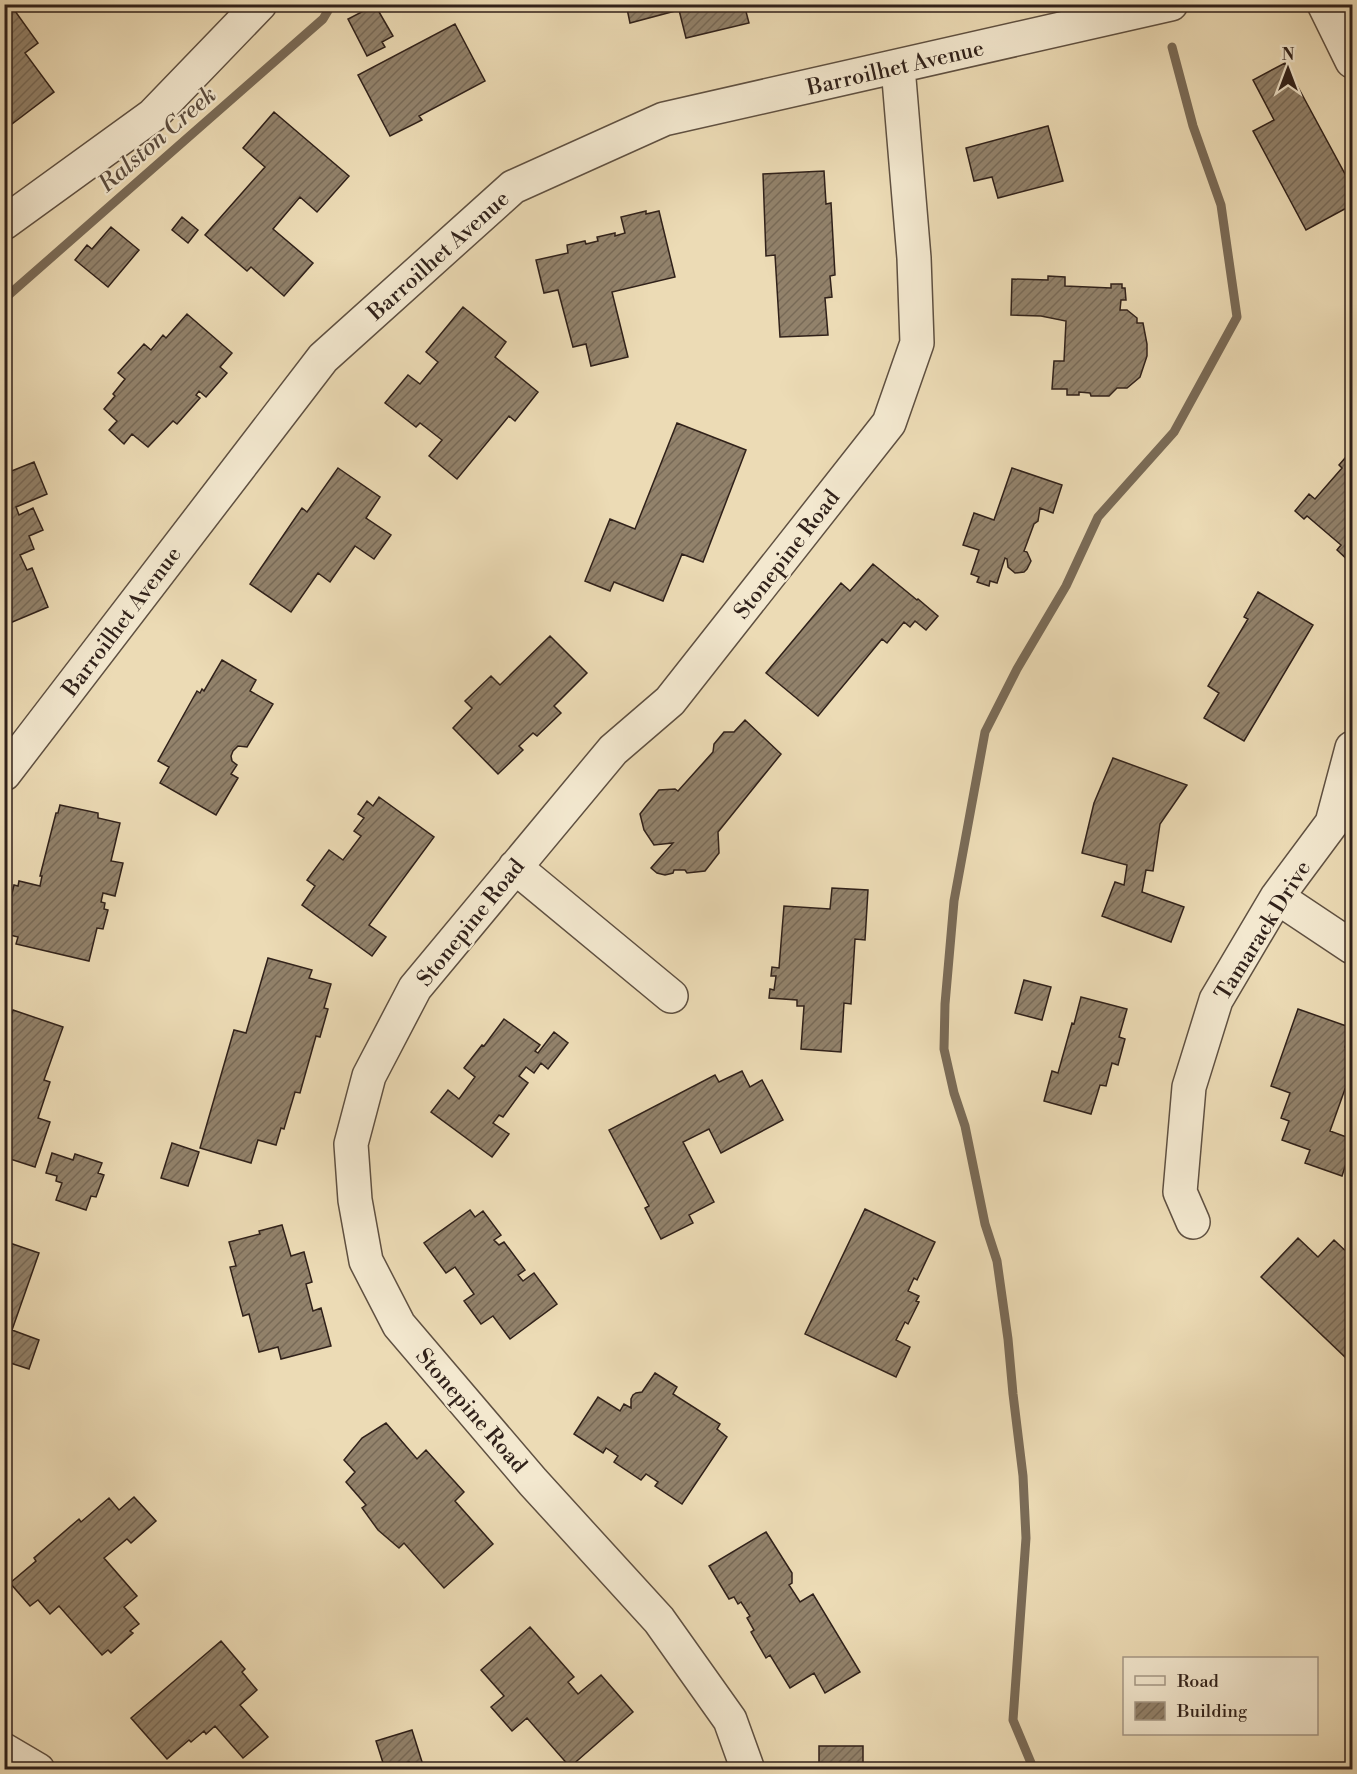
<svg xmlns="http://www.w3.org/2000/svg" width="1357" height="1774" font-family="'Libre Bodoni',serif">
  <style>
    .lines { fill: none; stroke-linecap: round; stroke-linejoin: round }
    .stream { stroke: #7a6b57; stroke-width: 9 }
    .building { fill: url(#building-hatch); stroke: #30211a; stroke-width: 1.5 }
    .minor-casing { stroke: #5f5041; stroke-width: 36 }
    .minor { stroke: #f3e8cf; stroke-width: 33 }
    .labels { text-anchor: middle; stroke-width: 4.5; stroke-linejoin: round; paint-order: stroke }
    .street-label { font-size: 22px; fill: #30211a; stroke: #f3e8cf }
    .water-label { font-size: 24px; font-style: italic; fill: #5b4c3e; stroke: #f3e8cf }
  </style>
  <defs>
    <pattern id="building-hatch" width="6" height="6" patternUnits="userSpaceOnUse" patternTransform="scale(1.5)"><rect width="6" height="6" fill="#92826b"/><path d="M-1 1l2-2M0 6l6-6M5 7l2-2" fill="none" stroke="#786a57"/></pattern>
  </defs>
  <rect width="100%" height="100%" fill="#ecdbb5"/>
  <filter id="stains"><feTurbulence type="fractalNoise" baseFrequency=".00333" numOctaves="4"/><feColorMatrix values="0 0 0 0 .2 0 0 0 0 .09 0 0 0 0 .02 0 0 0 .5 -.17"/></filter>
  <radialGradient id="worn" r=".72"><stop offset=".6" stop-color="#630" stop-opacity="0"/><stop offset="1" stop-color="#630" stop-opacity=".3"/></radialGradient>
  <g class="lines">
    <path class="stream" d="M4,299L323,19L332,4
      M1034,1770L1013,1720L1026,1538L1023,1476L1013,1394L1008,1339L997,1261L985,1224L965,1126L954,1093L944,1049L945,1004L954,901L985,732L1017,669L1066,586L1098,517L1174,432L1237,317L1221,205L1193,126L1172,47"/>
  </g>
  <path class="building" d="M4,4H10L38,43L25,53L54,92L4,130Z
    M626,4H744L749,23L686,38L679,10L630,23Z
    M375,5L393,36L382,42L385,47L367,56L348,19Z
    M455,24L485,81L419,116L422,120L390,136L358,75Z
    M1285,63L1352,187V205L1306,230L1253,131L1274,120L1253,80Z
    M274,112L349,176L317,212L300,197L273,229L313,263L284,296L251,267L247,271L205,235L265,167L243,148Z
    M1048,126L1063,181L998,198L992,177L974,181L966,148Z
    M824,171L826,204L831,203L835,275L830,276L832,297L825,298L828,335L780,337L775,255L766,256L763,174Z
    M646,211V214L659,211L675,277L612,292L628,357L591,366L586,344L573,347L558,290L544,293L536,260L568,253L567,245L585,241L586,244L598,241L597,237L615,233V236L625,233L621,217Z
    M182,217L198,230L188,243L172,230Z
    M111,227L139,250L108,287L75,260L87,245L92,249Z
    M1048,276L1065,277V286L1111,288V284H1122V288H1125L1126,300H1121L1120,310H1127L1137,318V323H1143L1147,344V356L1140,377L1127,388H1117L1109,396H1091L1090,393L1079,392V395H1067V389H1052L1054,361H1064L1066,321L1041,316L1011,315L1012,279L1048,280Z
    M463,307L506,342L495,357L538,392L515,421L509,416L457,479L429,456L442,440L420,423L416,427L385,403L408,375L420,384L438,362L426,352Z
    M187,314L232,353L220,367L227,373L206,397L199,391L196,395L200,398L177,424L173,421L148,447L132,434L124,444L109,430L117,421L104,409L115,396L113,394L125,379L118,373L144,344L151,350L163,335L166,338Z
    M677,423L746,450L703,562L682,554L663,601L614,582L610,591L585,581L610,519L635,529Z
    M1352,450V559L1350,562L1337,550L1341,545L1307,516L1304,519L1295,511L1309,494L1315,499L1342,468L1339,465Z
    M34,462L47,494L16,507L19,515L33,508L43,530L29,536L34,549L20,555L27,570L32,568L48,607L10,623L4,609V474Z
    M338,468L380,497L366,518L391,535L374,559L355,546L330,582L318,573L291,612L250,584L302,508L307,512Z
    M1012,468L1062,485L1053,513L1040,508L1038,521L1034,524L1024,551L1027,552L1031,561L1027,569L1024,572L1015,573L1008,567L1007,559L1005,558L997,583L990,581L989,586L977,582L979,577L971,574L979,550L963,545L974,513L994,520Z
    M873,564L917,600L918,599L938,616L926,630L915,621L910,627L904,622L887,643L882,639L818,716L766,673L841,583L850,591Z
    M1258,592L1313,625L1244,741L1204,718L1219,693L1208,686L1248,619L1244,617Z
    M550,636L587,673L554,706L561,713L537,736L533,733L519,746L523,750L498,774L453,728L472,708L465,701L491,676L500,685Z
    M222,660L256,680L250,691L273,704L247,747L238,746L233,751L231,756L232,761L237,765L231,774L238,778L216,815L160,783L169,767L158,761L197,691L200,693L202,689L204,691Z
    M745,720L781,754L718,832L719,853L705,871L687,873L685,870H674L673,873L665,875L657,873L651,868L673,843L654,845L644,830L640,814L659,790L675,789L678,791L713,752L714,744L724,732H734Z
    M1113,758L1187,785L1160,824L1153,871L1146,870L1142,892L1184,907L1171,942L1102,916L1115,882L1124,885L1127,865L1082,853L1094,803Z
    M379,797L434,837L369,925L386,937L372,956L302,905L315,886L307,880L329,850L343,860L361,836L354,831L364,818L358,814L367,801L373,806Z
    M60,805L98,813V818L120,823L111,861L123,863L115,896L103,893L101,902L105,903L104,909L108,910L103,929L97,928L89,961L16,944L18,937L10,935L11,933L6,932L7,927L4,926L14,885L18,886L19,881L40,886L42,876H40L56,813H58Z
    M832,888L868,890L865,940L855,939L851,1004L844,1003L841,1052L801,1049L804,1006H797V1000L769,998L770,989L774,990L776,976H771L772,967L779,968L784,906L830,909Z
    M268,958L312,970L309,978L331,984L324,1008L328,1009L320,1037L316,1036L300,1093L295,1092L284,1129L281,1128L276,1145L258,1140L251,1163L200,1148L234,1030L246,1033Z
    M1024,980L1051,987L1042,1020L1015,1013Z
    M1081,997L1127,1009L1119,1037L1125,1039L1118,1065L1112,1063L1106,1086L1100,1085L1091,1114L1044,1101L1052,1071L1058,1073L1072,1023L1074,1024Z
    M1298,1009L1352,1028L1345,1047L1352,1049V1092L1345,1089L1330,1131L1352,1139V1145L1342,1176L1305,1163L1310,1150L1282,1140L1289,1121L1281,1118L1290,1093L1271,1086Z
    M13,1010L63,1027L44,1080L50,1082L38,1118L50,1122L35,1167L4,1157V1036Z
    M504,1019L540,1045L535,1051L538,1053L554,1032L568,1043L548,1069L541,1063L534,1073L526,1067L519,1076L528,1083L503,1117L499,1115L493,1123L509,1134L492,1157L431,1112L448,1090L459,1099L475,1077L464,1068L482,1045L484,1046Z
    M742,1071L750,1087L762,1080L783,1120L721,1153L709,1129L683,1142L714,1202L689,1215L693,1223L661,1239L645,1208L649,1206L609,1130L715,1075L719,1082Z
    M172,1143L199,1152L188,1186L161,1178Z
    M52,1153L73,1160L75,1154L102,1163L98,1173L104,1175L96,1197L91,1196L86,1210L56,1200L62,1183L56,1181L57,1176L46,1173Z
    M865,1209L935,1242L917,1280L914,1278L908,1291L919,1296L916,1301L919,1302L908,1324L905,1322L896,1340L910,1347L896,1377L805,1334Z
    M470,1210L475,1217L483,1211L501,1235L494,1240L499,1245L504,1242L525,1270L518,1275L523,1281L534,1273L557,1304L510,1339L493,1316L481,1324L464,1301L474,1294L455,1267L446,1273L424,1243Z
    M282,1225L291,1256L304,1252L312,1282L306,1284L313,1311L321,1308L331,1346L281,1359L278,1347L259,1352L249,1314L243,1316L230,1267L236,1266L229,1242L260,1234L259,1231Z
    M1298,1238L1318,1257L1334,1240L1352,1257L1346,1263L1352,1270V1354L1350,1357L1347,1354L1345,1357L1261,1277Z
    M4,1241L39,1253L12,1330L39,1340L29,1369L4,1361Z
    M655,1373L677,1387L673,1394L720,1424L717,1429L727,1437L682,1504L655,1486L658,1482L646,1474L641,1480L614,1462L618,1456L606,1448L603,1453L574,1434L598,1397L620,1411L624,1404L631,1408V1399L633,1395L636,1393L642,1392Z
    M386,1423L417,1459L426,1450L464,1492L455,1501L493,1544L444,1588L404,1543L399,1548L378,1530L362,1508L366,1505L346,1482L355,1472L344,1460L362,1438Z
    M134,1497L156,1521L131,1543L127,1539L104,1558L137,1596L124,1607L139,1624L130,1631L133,1633L111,1653L108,1650L102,1655L59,1606L50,1614L38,1600L30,1606L10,1583L36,1561L34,1558L79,1519L81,1522L109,1498L119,1510Z
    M766,1532L792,1573V1583L789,1585L800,1602L813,1594L860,1672L825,1693L814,1673L790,1688L770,1655L766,1658L751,1632L754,1630L747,1618L750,1616L741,1602L738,1604L734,1597L729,1599L709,1566Z
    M530,1627L574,1677L568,1682L578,1694L601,1675L633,1712L570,1767L527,1718L512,1731L491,1707L504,1696L481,1670Z
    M221,1641L245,1669L242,1672L257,1690L240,1705L268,1737L243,1758L215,1726L206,1734L204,1731L191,1742L189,1740L167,1759L131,1718Z
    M412,1730L423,1765L411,1769L409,1762L385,1769L376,1741Z
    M819,1746H863V1770H819Z"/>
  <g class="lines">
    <g class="minor-casing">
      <path id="minor" d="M1324,4L1352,61
        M4,223L153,115L260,4
        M4,774L323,358L513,187L664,119L1171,4
        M515,867L671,996
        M1277,897L1352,947
        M1193,1222L1180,1192L1189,1087L1216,1000L1277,897L1332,823L1352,748
        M4,1750L38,1770
        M748,1770L730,1720L659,1620L533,1482L399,1325L366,1261L355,1200L351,1144L369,1076L415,988L613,750L670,701L889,423L917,343L914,258L898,67"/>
    </g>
    <use href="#minor" class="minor"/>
  </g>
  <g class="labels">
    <g class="street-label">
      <text transform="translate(895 67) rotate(-13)" y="8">Barroilhet Avenue</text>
      <text transform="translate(438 255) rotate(-42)" y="8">Barroilhet Avenue</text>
      <text transform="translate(786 554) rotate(-52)" y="8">Stonepine Road</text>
      <text transform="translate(121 621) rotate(-53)" y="8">Barroilhet Avenue</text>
      <text transform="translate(470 922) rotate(-51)" y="8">Stonepine Road</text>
      <text transform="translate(1262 930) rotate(-58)" y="8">Tamarack Drive</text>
      <text transform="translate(472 1410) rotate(49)" y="8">Stonepine Road</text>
    </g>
    <g class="water-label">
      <text transform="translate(157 139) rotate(-41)" y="8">Ralston Creek</text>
    </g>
  </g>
  <rect width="1357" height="1774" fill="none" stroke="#ecdbb5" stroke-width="24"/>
  <rect x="6" y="6" width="1345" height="1762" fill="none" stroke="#30211a" stroke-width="3"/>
  <rect x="12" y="12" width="1333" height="1750" fill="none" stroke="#30211a" stroke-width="1.5"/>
  <rect x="1123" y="1657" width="195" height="78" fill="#f3e8cf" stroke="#a59887" stroke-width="1.5"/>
  <rect x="1135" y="1676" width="30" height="9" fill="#f3e8cf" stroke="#a59887" stroke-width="1.5"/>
  <text x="1177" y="1687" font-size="18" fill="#30211a">Road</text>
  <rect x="1135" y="1702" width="30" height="18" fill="url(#building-hatch)" stroke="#a59887" stroke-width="1.5"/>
  <text x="1177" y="1717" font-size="18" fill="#30211a">Building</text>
  <g transform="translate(1288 69)" stroke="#f3e8cf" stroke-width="4.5" paint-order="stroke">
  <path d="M0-4.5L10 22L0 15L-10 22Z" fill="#30211a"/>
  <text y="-9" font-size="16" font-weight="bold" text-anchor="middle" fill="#30211a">N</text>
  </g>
  <rect width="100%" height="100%" filter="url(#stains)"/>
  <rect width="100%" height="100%" fill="url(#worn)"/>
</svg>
